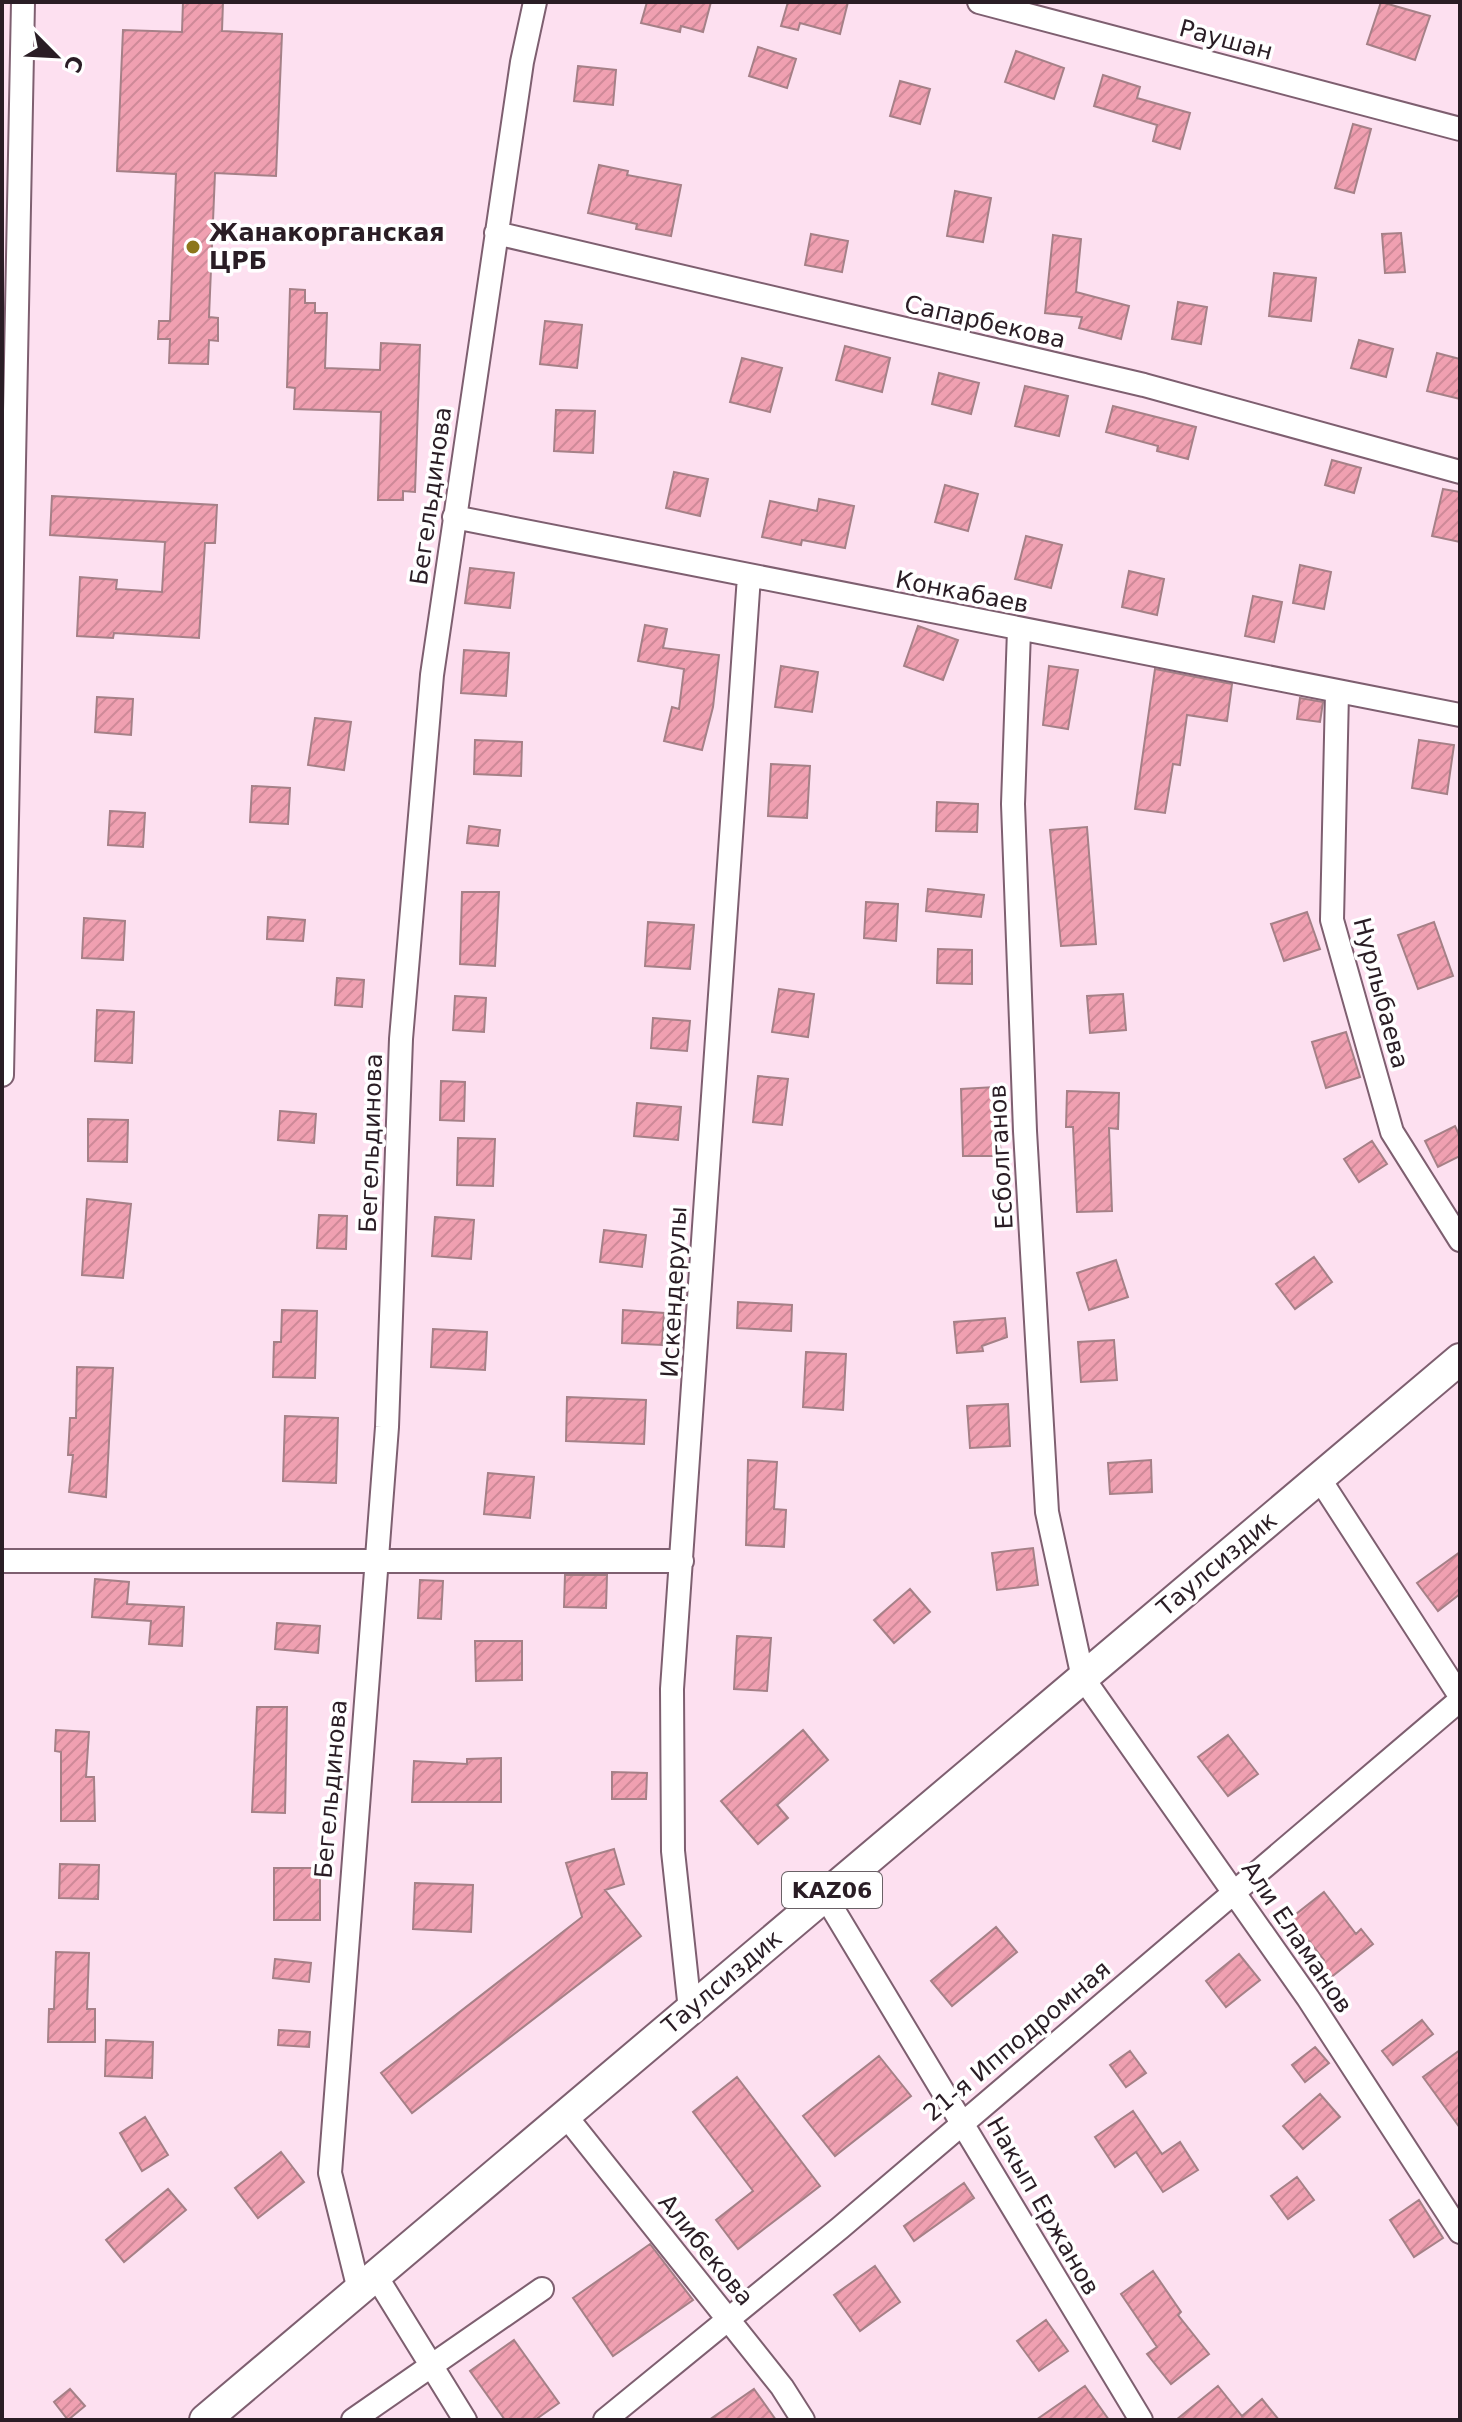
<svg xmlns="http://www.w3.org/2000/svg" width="1462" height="2422" font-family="'DejaVu Sans',sans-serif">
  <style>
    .building { fill: url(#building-hatch); stroke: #a58087; stroke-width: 2 }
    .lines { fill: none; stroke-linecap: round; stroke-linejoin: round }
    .minor-casing { stroke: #7e5f70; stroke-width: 26 }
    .major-casing { stroke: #7e5f70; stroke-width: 34 }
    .minor { stroke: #fff; stroke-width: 22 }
    .major { stroke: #fff; stroke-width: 30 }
    .poi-dot { fill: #8c761b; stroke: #fff; stroke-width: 3 }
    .labels { text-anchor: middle; stroke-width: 7; stroke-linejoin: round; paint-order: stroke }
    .shield { fill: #fff; stroke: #6a6166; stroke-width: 2 }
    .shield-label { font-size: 22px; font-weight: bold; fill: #2a1d25 }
    .street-label { font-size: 24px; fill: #2a1d25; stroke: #fff }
    .poi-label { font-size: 24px; font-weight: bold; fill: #2a1d25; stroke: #fff; text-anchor: start }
  </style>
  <defs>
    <pattern id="building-hatch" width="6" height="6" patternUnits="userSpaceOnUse" patternTransform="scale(2)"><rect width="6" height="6" fill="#f0a0b1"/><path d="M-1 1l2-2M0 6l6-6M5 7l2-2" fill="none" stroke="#ce8998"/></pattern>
  </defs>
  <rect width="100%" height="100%" fill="#fde0f0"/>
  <path class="building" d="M183,2H223L222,31L282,34L276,176L215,173L209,317L218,318V341L209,340L208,364L169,363L170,339H158L159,321H170L176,174L117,171L123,30L182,32Z
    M647,2H711L703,32L681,26L680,32L641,23Z
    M788,2H848L840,34L800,23L798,30L781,26Z
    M1381,2L1430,16L1415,60L1367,44Z
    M758,47L796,59L787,88L749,76Z
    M1016,51L1064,68L1054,99L1005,82Z
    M578,66L616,70L613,105L574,101Z
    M1103,75L1140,87L1137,98L1190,113L1180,149L1153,141L1157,125L1094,106Z
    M900,81L930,89L920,124L890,116Z
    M1353,124L1371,129L1354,193L1335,188Z
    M599,165L628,171L627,175L681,185L671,236L636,229L637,224L588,213Z
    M955,191L991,198L983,242L947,236Z
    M1401,233L1405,272L1385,273L1382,234Z
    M811,234L848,241L842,272L805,265Z
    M1053,235L1081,239L1076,292L1129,306L1121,339L1079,328L1082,317L1045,313Z
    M1274,273L1316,278L1311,321L1269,316Z
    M290,289L305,290V303H315V313H327L325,368L380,370L381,343L420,345L415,492L403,491V500H378L381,412L294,409L295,388L287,387Z
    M1178,302L1207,307L1201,344L1172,339Z
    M545,321L582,325L577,368L540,364Z
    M1359,340L1393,349L1386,377L1351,368Z
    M845,346L890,358L882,392L836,380Z
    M1437,353L1460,359V399L1427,391Z
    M742,358L782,368L770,412L730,402Z
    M939,373L979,383L971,414L932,404Z
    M1025,386L1068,396L1059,436L1015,426Z
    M1113,406L1196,427L1188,459L1157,451L1158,446L1106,432Z
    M556,410L595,411L593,453L554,451Z
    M1332,460L1361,468L1354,493L1325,485Z
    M674,472L708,479L700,516L666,508Z
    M945,485L978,494L968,531L935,522Z
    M1443,489L1460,492V542L1432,536Z
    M52,496L217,505L215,543H205L199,638L114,633L113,638L77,636L80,577L117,580L116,589L162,592L165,542L50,535Z
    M819,499L854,506L845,548L802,540L801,545L762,537L770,501L817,511Z
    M1026,536L1062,545L1051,588L1015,579Z
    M1300,565L1331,572L1324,609L1293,603Z
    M470,568L514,573L510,608L465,603Z
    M1129,571L1164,579L1157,615L1122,607Z
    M1253,596L1282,602L1274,642L1245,636Z
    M645,625L667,629L663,648L719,655L713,707L702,750L664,741L672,707L679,709L684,669L638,661Z
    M918,626L958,640L943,680L904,666Z
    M464,650L509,653L506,696L461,693Z
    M781,666L818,672L812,712L775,707Z
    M1049,666L1078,670L1068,729L1043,725Z
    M1155,669L1232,684L1227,721L1187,715L1180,765L1173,764L1165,813L1135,809Z
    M97,697L133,699L131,735L95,732Z
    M1300,698L1323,702L1320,722L1297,719Z
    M315,718L351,722L344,770L308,765Z
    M475,740L522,742L521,776L474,774Z
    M1419,740L1454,745L1447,794L1412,788Z
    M771,764L810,766L807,818L768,816Z
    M252,786L290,788L288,824L250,822Z
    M937,802L978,804L977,832L936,831Z
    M110,811L145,813L143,847L108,845Z
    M469,826L500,830L498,846L467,843Z
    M1087,827L1096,944L1061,946L1050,830Z
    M928,889L984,895L981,917L926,911Z
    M462,892H499L495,966L460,964Z
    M866,902L898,904L896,941L864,938Z
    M1307,912L1320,949L1284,961L1271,924Z
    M268,917L305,920L303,941L267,939Z
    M84,918L125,921L123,960L82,958Z
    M648,922L694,925L690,969L645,966Z
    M1434,922L1453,976L1418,989L1398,935Z
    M938,949L972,950V984L937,983Z
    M337,978L364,980L362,1007L335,1005Z
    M779,989L814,994L808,1037L772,1032Z
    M1123,994L1126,1030L1090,1033L1087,996Z
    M455,996L486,998L484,1032L453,1030Z
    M97,1010L134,1012L132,1063L95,1061Z
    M653,1018L690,1021L687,1051L651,1048Z
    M1346,1032L1360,1077L1326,1088L1312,1042Z
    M758,1076L788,1079L782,1125L753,1122Z
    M441,1081L465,1082L464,1121L440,1120Z
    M995,1087L1001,1156H963L961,1089Z
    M1067,1091L1119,1093L1118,1129L1109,1128L1112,1211L1077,1212L1073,1127H1066Z
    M637,1103L681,1107L678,1140L634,1136Z
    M280,1111L316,1114L314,1143L278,1140Z
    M88,1119L128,1120L127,1162L88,1161Z
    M1455,1126L1460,1137V1156L1438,1167L1425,1141Z
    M458,1138L495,1139L493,1186L457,1185Z
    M1372,1141L1387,1164L1359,1182L1344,1159Z
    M87,1199L131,1204L123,1278L82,1275Z
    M319,1215L347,1216L346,1249L317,1248Z
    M435,1217L474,1220L471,1259L432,1256Z
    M604,1230L646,1235L642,1267L600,1262Z
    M1314,1257L1332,1282L1295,1309L1276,1284Z
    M1116,1260L1128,1297L1089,1310L1077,1273Z
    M738,1302L792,1305L791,1331L737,1328Z
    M282,1310L317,1311L315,1378L273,1377L274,1342H281Z
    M623,1310L664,1313L662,1345L622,1343Z
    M1005,1318L1007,1337L982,1346L983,1351L957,1353L954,1322Z
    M433,1329L487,1332L485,1370L431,1367Z
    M1114,1340L1117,1380L1081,1382L1078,1342Z
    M806,1352L846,1354L843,1410L803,1407Z
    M77,1367L113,1368L106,1497L69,1492L73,1455H68L70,1418H76Z
    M567,1397L646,1400L644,1444L566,1441Z
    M1008,1404L1010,1446L970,1448L967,1406Z
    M285,1416L338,1418L336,1483L283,1481Z
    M748,1460L777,1462L774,1509L786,1510L784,1547L746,1545Z
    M1151,1460L1152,1492L1110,1494L1108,1463Z
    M488,1473L534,1477L530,1518L484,1514Z
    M1033,1548L1038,1585L997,1590L992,1553Z
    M1460,1552V1594L1438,1611L1417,1583Z
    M565,1575H607L606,1608L564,1607Z
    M95,1579L129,1582L127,1604L184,1607L182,1646L149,1644L151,1621L92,1617Z
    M420,1580L443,1581L441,1619L418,1618Z
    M910,1589L930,1612L894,1643L874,1620Z
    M277,1623L320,1626L318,1653L275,1649Z
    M737,1636L771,1638L767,1691L734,1689Z
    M475,1641H522V1680L476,1681Z
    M257,1707H287L285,1813L252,1812Z
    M56,1730L89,1732L86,1777H94L95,1821H61V1752L55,1751Z
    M803,1730L828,1760L777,1805L788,1818L758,1844L721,1801Z
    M1228,1735L1258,1774L1228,1796L1198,1757Z
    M501,1758V1802H412L414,1761L467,1764V1759Z
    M612,1772L647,1773L646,1799H612Z
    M614,1849L624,1884L605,1890L641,1936L412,2113L381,2073L582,1917L566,1863Z
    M60,1864L99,1865L98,1899L59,1898Z
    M274,1868H320V1920H274Z
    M415,1883L473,1885L471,1932L413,1929Z
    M1324,1892L1356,1934L1361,1929L1373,1944L1330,1978L1319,1964L1324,1960L1291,1918Z
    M996,1927L1017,1952L952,2006L931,1981Z
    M56,1952L89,1953L87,2009H95V2042H48L49,2009H54Z
    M1239,1954L1260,1980L1226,2007L1206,1981Z
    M275,1959L311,1963L309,1982L273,1978Z
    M1422,2020L1433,2034L1393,2065L1382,2051Z
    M279,2030L310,2032L309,2047L278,2045Z
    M106,2040L153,2042L152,2078L105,2076Z
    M1315,2047L1329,2063L1305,2082L1292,2065Z
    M1460,2050V2128L1423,2077Z
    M1130,2051L1146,2073L1126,2087L1110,2065Z
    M879,2056L911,2096L835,2156L803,2116Z
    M737,2077L820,2186L738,2249L716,2220L753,2191L693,2112Z
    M1320,2094L1340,2117L1303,2149L1283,2126Z
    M1133,2111L1162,2154L1180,2142L1198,2170L1163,2192L1136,2152L1115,2167L1095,2137Z
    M145,2117L168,2155L142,2171L120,2133Z
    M281,2152L304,2182L258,2218L235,2188Z
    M1297,2177L1314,2200L1288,2219L1271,2196Z
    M964,2183L974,2198L914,2241L904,2226Z
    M168,2189L186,2210L124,2262L106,2240Z
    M1419,2200L1443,2238L1414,2257L1390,2220Z
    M650,2244L693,2300L613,2356L573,2298Z
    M875,2266L900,2302L860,2331L834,2295Z
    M1153,2271L1181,2312L1178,2315L1209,2354L1171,2384L1147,2354L1157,2347L1121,2294Z
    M1046,2320L1068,2351L1039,2371L1017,2341Z
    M514,2340L559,2403L535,2420H505L470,2371Z
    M1085,2386L1109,2420H1036Z
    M1218,2386L1242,2416L1262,2399L1279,2420H1176Z
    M70,2389L85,2406L68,2420L54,2402Z
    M754,2389L776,2420H709Z"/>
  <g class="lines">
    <g class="minor-casing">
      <path id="minor" d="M979,2L1460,129
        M496,233L1144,385L1460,472
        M454,517L1460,715
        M1019,630L1013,804L1025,1131L1047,1512L1083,1678L1308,1998L1460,2232
        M1337,692L1332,920L1392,1132L1460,1240
        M2,1075L23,2
        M1319,1478L1460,1696
        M2,1561H682
        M825,1896L1141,2420
        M690,2010L673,1851L672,1689L749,576
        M565,2115L782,2387L803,2420
        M376,2276L465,2420
        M359,2290L330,2173L387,1427L401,1039L432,675L522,62L535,2
        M353,2420L542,2289
        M605,2420L840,2228L1460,1700"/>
    </g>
    <g class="major-casing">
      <path id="major" d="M205,2420L1460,1359"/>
    </g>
    <use href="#minor" class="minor"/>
    <use href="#major" class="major"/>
  </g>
  <circle class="poi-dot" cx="193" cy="247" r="8"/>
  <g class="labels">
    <rect class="shield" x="782" y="1872" width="100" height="36" rx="6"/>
    <g class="shield-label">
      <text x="832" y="1898">KAZ06</text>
    </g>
    <g class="street-label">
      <text transform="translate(1226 40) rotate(15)" y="8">Раушан</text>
      <text transform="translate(985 322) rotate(13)" y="8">Сапарбекова</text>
      <text transform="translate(431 496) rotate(-82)" y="8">Бегельдинова</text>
      <text transform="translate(962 592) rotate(11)" y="8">Конкабаев</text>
      <text transform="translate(1381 993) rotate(75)" y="8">Нурлыбаева</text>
      <text transform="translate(371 1143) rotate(-88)" y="8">Бегельдинова</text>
      <text transform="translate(1001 1157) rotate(-93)" y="8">Есболганов</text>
      <text transform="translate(674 1292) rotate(-87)" y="8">Искендерулы</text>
      <text transform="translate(1217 1564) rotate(-40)" y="8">Таулсиздик</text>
      <text transform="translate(331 1789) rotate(-85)" y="8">Бегельдинова</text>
      <text transform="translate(1297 1937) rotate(56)" y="8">Али Еламанов</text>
      <text transform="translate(722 1982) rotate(-40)" y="8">Таулсиздик</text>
      <text transform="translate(1017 2041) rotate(-40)" y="8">21-я Ипподромная</text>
      <text transform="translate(1043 2206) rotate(60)" y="8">Накып Ержанов</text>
      <text transform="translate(706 2250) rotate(51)" y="8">Алибекова</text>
    </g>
    <g class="poi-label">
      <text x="209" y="241">Жанакорганская<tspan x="209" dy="28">ЦРБ</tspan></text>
    </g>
  </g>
  <rect width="1462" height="2422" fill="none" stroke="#2a1d25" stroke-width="8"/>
  <g transform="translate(56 56) rotate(114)" stroke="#ffffff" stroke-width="6" paint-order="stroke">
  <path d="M0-6L14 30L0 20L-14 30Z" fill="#2a1d25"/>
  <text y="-12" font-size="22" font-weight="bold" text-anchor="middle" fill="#2a1d25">С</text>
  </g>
</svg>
